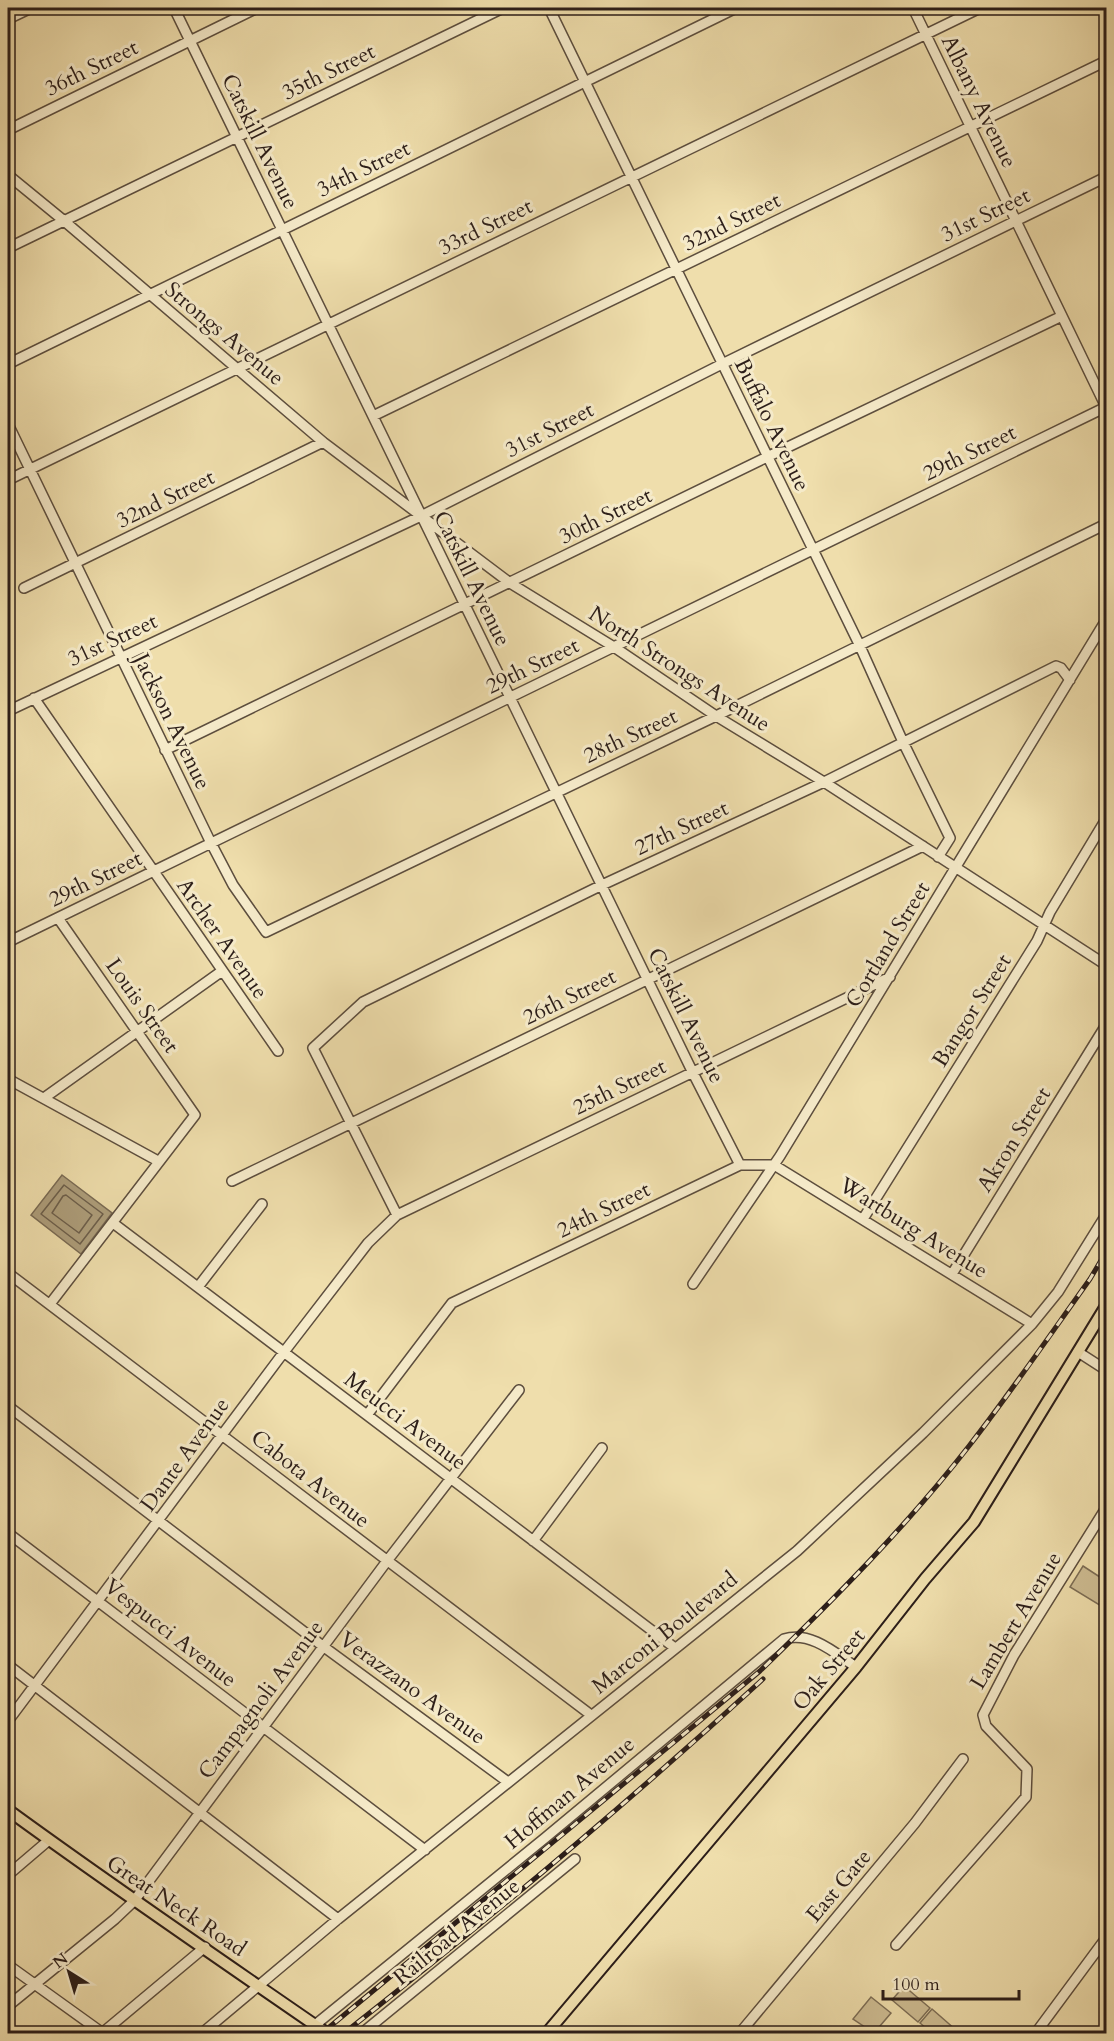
<svg xmlns="http://www.w3.org/2000/svg" width="1114" height="2041" font-family="Cardo,serif">
  <style>
    .green { fill: #cebd93; stroke: #7d6e56; stroke-width: 1.5 }
    .water { fill: #ad9d7a; stroke: #796a53; stroke-width: 1.5 }
    .lines { fill: none; stroke-linecap: round; stroke-linejoin: round }
    .shore { stroke: #6c5e4a; stroke-width: 1.5 }
    .minor-casing { stroke: #5d4e3e; stroke-width: 12 }
    .major-casing { stroke: #2c1e19; stroke-width: 14 }
    .minor { stroke: #f5eac9; stroke-width: 9 }
    .major { stroke: #efdeac; stroke-width: 10 }
    .rail-casing { stroke: #2c1e19; stroke-width: 5 }
    .rail { stroke: #f5eac9; stroke-width: 3; stroke-dasharray: 9; stroke-linecap: butt }
    .labels { text-anchor: middle; stroke-width: 6; stroke-linejoin: round; paint-order: stroke }
    .street-label { font-size: 22px; fill: #2c1e19; stroke: #f5eac9 }
  </style>
  <rect width="100%" height="100%" fill="#efdeac"/>
  <filter id="stains"><feTurbulence type="fractalNoise" baseFrequency=".00333" numOctaves="4"/><feColorMatrix values="0 0 0 0 .2 0 0 0 0 .09 0 0 0 0 .02 0 0 0 .5 -.17"/></filter>
  <radialGradient id="worn" r=".72"><stop offset=".6" stop-color="#630" stop-opacity="0"/><stop offset="1" stop-color="#630" stop-opacity=".3"/></radialGradient>
  <path class="green" d="M1083,1566L1106,1581V1609L1070,1587Z
    M904,1986L930,2008L918,2022L892,2000Z
    M871,1997L891,2013L874,2033L853,2019Z
    M932,2009L956,2030L953,2033H932L920,2023Z"/>
  <path class="water" d="M62,1175L112,1213L81,1254L31,1215Z"/>
  <g class="lines">
    <path class="shore" d="M64,1185L103,1214L80,1244L41,1214Z
      M66,1195L92,1215L79,1233L52,1213L63,1196Z"/>
    <g class="minor-casing">
      <path id="minor" d="M174,8L693,1073L740,1165
        M549,8L859,644L903,742L950,838L938,857
        M913,8L1106,407
        M8,19L31,8
        M8,130L257,8
        M8,175L63,220L323,442L510,583L614,647L716,716L824,782L1106,965
        M8,248L503,8
        M8,364L736,8
        M373,416L1106,61
        M8,424L211,843L233,885L266,932L716,716L1106,524
        M8,480L980,8
        M24,588L323,442
        M34,698L278,1051
        M8,711L421,516L722,364L1106,177
        M165,750L767,457L1062,316
        M8,942L1106,407
        M8,1079L158,1161
        M44,1098L222,971
        M232,1181L923,846
        M397,1215L313,1048L363,1002L602,885L824,782L1056,666L1061,668L1070,680
        M863,1219L1037,941L1050,912L1106,819
        M113,1223L675,1648
        M8,1273L591,1715
        M952,1274L1106,1025
        M693,1284L780,1156L1106,620
        M198,1287L262,1204
        M50,1304L195,1115L58,918
        M1078,1352L1106,1370
        M8,1406L324,1647L508,1782
        M367,1415L452,1303L740,1165H774L1032,1324
        M8,1533L425,1850
        M533,1541L602,1448
        M8,1665L338,1919
        M8,1721L284,1352L368,1243L397,1215L890,977
        M8,1875L49,1840
        M896,1945L1026,1797L1027,1769L986,1726L983,1715L1014,1655L1106,1508
        M8,1965L104,2034
        M8,2006L115,1919L134,1901L387,1561L519,1390
        M315,2025L545,1838L784,1639C811,1631 835,1653 856,1667
        M101,2034L205,1947
        M201,2034L338,1919L797,1551L923,1433L1032,1324L1058,1292L1106,1215
        M361,2034L575,1859
        M739,2034L915,1823L963,1759
        M1035,2034L1106,1938"/>
    </g>
    <g class="major-casing">
      <path id="major" d="M8,1810C112,1886 218,1958 325,2032
        M546,2034L856,1667L925,1579L974,1522L1106,1306"/>
    </g>
    <use href="#minor" class="minor"/>
    <use href="#major" class="major"/>
    <g class="rail-casing">
      <path id="rail" d="M321,2034L760,1671C833,1600 906,1527 969,1446C1011,1392 1050,1335 1090,1279L1106,1252
        M343,2034C487,1921 628,1803 763,1679"/>
    </g>
    <use href="#rail" class="rail"/>
  </g>
  <g class="labels">
    <g class="street-label">
      <text transform="translate(91 67) rotate(-26)" y="8">36th Street</text>
      <text transform="translate(328 71) rotate(-26)" y="8">35th Street</text>
      <text transform="translate(980 101) rotate(64)" y="8">Albany Avenue</text>
      <text transform="translate(261 141) rotate(64)" y="8">Catskill Avenue</text>
      <text transform="translate(363 168) rotate(-26)" y="8">34th Street</text>
      <text transform="translate(985 214) rotate(-26)" y="8">31st Street</text>
      <text transform="translate(731 221) rotate(-26)" y="8">32nd Street</text>
      <text transform="translate(485 226) rotate(-26)" y="8">33rd Street</text>
      <text transform="translate(225 333) rotate(40)" y="8">Strongs Avenue</text>
      <text transform="translate(773 424) rotate(64)" y="8">Buffalo Avenue</text>
      <text transform="translate(549 429) rotate(-27)" y="8">31st Street</text>
      <text transform="translate(969 452) rotate(-26)" y="8">29th Street</text>
      <text transform="translate(165 498) rotate(-26)" y="8">32nd Street</text>
      <text transform="translate(605 515) rotate(-26)" y="8">30th Street</text>
      <text transform="translate(473 578) rotate(64)" y="8">Catskill Avenue</text>
      <text transform="translate(112 639) rotate(-25)" y="8">31st Street</text>
      <text transform="translate(532 665) rotate(-26)" y="8">29th Street</text>
      <text transform="translate(680 668) rotate(33)" y="8">North Strongs Avenue</text>
      <text transform="translate(173 721) rotate(64)" y="8">Jackson Avenue</text>
      <text transform="translate(630 735) rotate(-25)" y="8">28th Street</text>
      <text transform="translate(681 827) rotate(-25)" y="8">27th Street</text>
      <text transform="translate(95 878) rotate(-26)" y="8">29th Street</text>
      <text transform="translate(223 938) rotate(55)" y="8">Archer Avenue</text>
      <text transform="translate(887 944) rotate(-59)" y="8">Cortland Street</text>
      <text transform="translate(569 996) rotate(-26)" y="8">26th Street</text>
      <text transform="translate(143 1005) rotate(55)" y="8">Louis Street</text>
      <text transform="translate(971 1010) rotate(-58)" y="8">Bangor Street</text>
      <text transform="translate(687 1015) rotate(64)" y="8">Catskill Avenue</text>
      <text transform="translate(619 1086) rotate(-26)" y="8">25th Street</text>
      <text transform="translate(1013 1139) rotate(-58)" y="8">Akron Street</text>
      <text transform="translate(603 1209) rotate(-26)" y="8">24th Street</text>
      <text transform="translate(914 1227) rotate(32)" y="8">Wartburg Avenue</text>
      <text transform="translate(406 1420) rotate(37)" y="8">Meucci Avenue</text>
      <text transform="translate(184 1454) rotate(-54)" y="8">Dante Avenue</text>
      <text transform="translate(311 1478) rotate(38)" y="8">Cabota Avenue</text>
      <text transform="translate(1015 1620) rotate(-59)" y="8">Lambert Avenue</text>
      <text transform="translate(171 1632) rotate(38)" y="8">Vespucci Avenue</text>
      <text transform="translate(664 1632) rotate(-39)" y="8">Marconi Boulevard</text>
      <text transform="translate(828 1669) rotate(-50)" y="8">Oak Street</text>
      <text transform="translate(413 1687) rotate(36)" y="8">Verazzano Avenue</text>
      <text transform="translate(260 1699) rotate(-53)" y="8">Campagnoli Avenue</text>
      <text transform="translate(569 1792) rotate(-40)" y="8">Hoffman Avenue</text>
      <text transform="translate(838 1885) rotate(-50)" y="8">East Gate</text>
      <text transform="translate(177 1905) rotate(34)" y="8">Great Neck Road</text>
      <text transform="translate(456 1931) rotate(-39)" y="8">Railroad Avenue</text>
    </g>
  </g>
  <rect width="1114" height="2041" fill="none" stroke="#efdeac" stroke-width="30"/>
  <rect x="9" y="9" width="1096" height="2023" fill="none" stroke="#2c1e19" stroke-width="3"/>
  <rect x="15" y="15" width="1084" height="2011" fill="none" stroke="#2c1e19" stroke-width="1.5"/>
  <g transform="translate(69 1972) rotate(323)" stroke="#f5eac9" stroke-width="4.5" paint-order="stroke">
  <path d="M0-4.5L10 22L0 15L-10 22Z" fill="#2c1e19"/>
  <text y="-9" font-size="16" font-weight="bold" text-anchor="middle" fill="#2c1e19">N</text>
  </g>
  <path d="M883 1990v9h136v-9" fill="none" stroke="#2c1e19" stroke-width="3"/>
  <text x="892" y="1990" font-size="18" fill="#2c1e19" stroke="#f5eac9" stroke-width="4.5" paint-order="stroke">100 m</text>
  <rect width="100%" height="100%" filter="url(#stains)"/>
  <rect width="100%" height="100%" fill="url(#worn)"/>
</svg>
